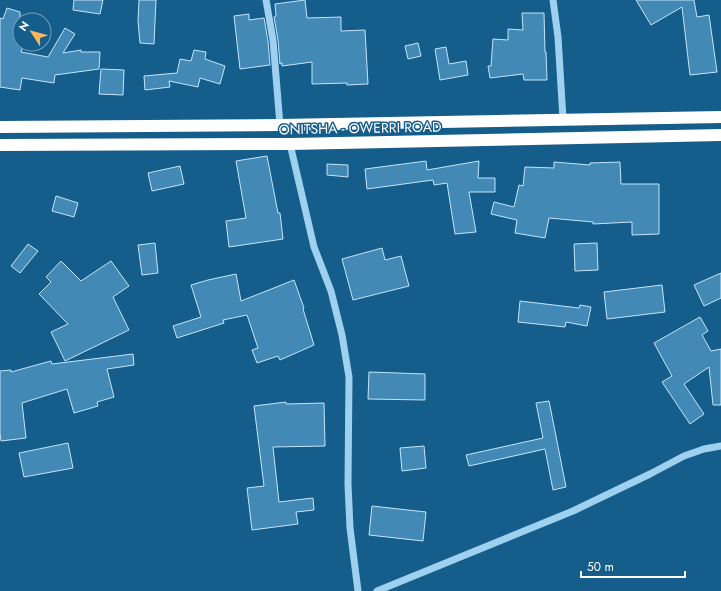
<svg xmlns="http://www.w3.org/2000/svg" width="721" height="591" font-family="Jost,sans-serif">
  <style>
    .building { fill: #4289b6; stroke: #c4e6fb }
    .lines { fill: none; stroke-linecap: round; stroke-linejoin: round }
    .minor { stroke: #9ed0ef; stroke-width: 7 }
    .highway { stroke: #fff; stroke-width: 12 }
    .labels { text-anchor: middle; stroke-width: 3; stroke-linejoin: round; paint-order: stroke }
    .street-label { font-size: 14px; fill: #fff; stroke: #155d8b }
  </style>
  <rect width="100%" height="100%" fill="#155d8b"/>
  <path class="building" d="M74,0H103L100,14L73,10Z
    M139,0H156L154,44L140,43L138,21Z
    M305,0L307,18L341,17V31L365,30L368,84L347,85V83L312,84V62L282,66V63L280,64L278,40L274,17L276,16L275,4Z
    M636,0H694L697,17L709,15L717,72L690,75L682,7L651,25Z
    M7,8L20,12V44H24L21,52L48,57L65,28L75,34L63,53L81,50V52H100L99,69L55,75L54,83L22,78L20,90L0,87V18L3,19Z
    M522,13H544L545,52H546L547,80H524L523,74L490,78L488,66H491L493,39L508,40V29L523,30Z
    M249,14V20L264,18L268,41L270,65L240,69L234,16Z
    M418,43L421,56L408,59L405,46Z
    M446,47L449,64L466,61L468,75L440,80L435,49Z
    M194,50L206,52L205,59L225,66L220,84L200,78L198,87L169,81L170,87L145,90L144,76L177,73L180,59L191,61Z
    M101,69L124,70L123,95L99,94Z
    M267,156L278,213H280L283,239L229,247L226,221L246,218L236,161Z
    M426,161L427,170L479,161L478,178H495V192H469L476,232L455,234L447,183L434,185L433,180L367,189L365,169Z
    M554,162L590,165V163L620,162L621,184H659V234L632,235V222L593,224V222L549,218L545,238L515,233L517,220L491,214L494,202L514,207L519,185L523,186L525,167L554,168Z
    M327,164L348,165V177L327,175Z
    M180,166L184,184L152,191L148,173Z
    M56,196L78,203L74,217L52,211Z
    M155,243L158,273L142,275L138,245Z
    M597,243L598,270L575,271L574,244Z
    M28,244L38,251L20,273L11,266Z
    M382,248L385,260L401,256L409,286L353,300L342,259Z
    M61,261L81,281L111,261L129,286L113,297L129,330L65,361L51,332L68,324L39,294L51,282L46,277Z
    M721,273V298L704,306L694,285Z
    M236,274L241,301L294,280L304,308L303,309L314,345L280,360L278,356L257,363L252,350L258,348L247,315L223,320L224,323L177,338L173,326L201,317L191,285L208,280Z
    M662,285L665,312L607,319L604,292Z
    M520,301L579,308L580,305L591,307L587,326L566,322L565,327L518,322Z
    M700,317L708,331L702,335L711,351L721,349V405H713L709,367L684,384L704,414L690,424L662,382L672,376L654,343Z
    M133,354L134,365L107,369L114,397L97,402L98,406L74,413L67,389L22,403L26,438L1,441L0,433V371L11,370V372L51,361L52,364Z
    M369,372L425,374V400L368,399Z
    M549,401L566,487L553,490L545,449L469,466L466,455L543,438L536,403Z
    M286,402V404L324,403L325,446L273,447L279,502L313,498L314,510L296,512L298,524L252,530L247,488L264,486L254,406Z
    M68,443L73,468L24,477L19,453Z
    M424,446L426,468L402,471L400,448Z
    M372,506L426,512L423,541L369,535Z"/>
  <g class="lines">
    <path class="minor" d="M266,0L273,40L280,125
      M553,0L558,37L563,119
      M290,144L314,247L331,291L342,335L349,377L348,484L350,528L358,591
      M377,591L573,511L650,474L684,456L704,449L721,446"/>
    <path class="highway" d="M0,127L280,125L721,117
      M0,145L290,144L721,135"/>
  </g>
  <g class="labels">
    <g class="street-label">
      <text transform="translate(360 128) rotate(-1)" y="5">ONITSHA - OWERRI ROAD</text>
    </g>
  </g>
  <g transform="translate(32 32) rotate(306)"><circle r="19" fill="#155d8b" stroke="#739eb9"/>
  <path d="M0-3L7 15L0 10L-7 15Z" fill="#ffb55d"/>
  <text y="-6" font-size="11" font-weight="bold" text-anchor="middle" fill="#ffffff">N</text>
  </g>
  <path d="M581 571v6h104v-6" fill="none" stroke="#ffffff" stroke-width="2"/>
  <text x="587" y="571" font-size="12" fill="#ffffff" stroke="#155d8b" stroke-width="3" paint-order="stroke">50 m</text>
</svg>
